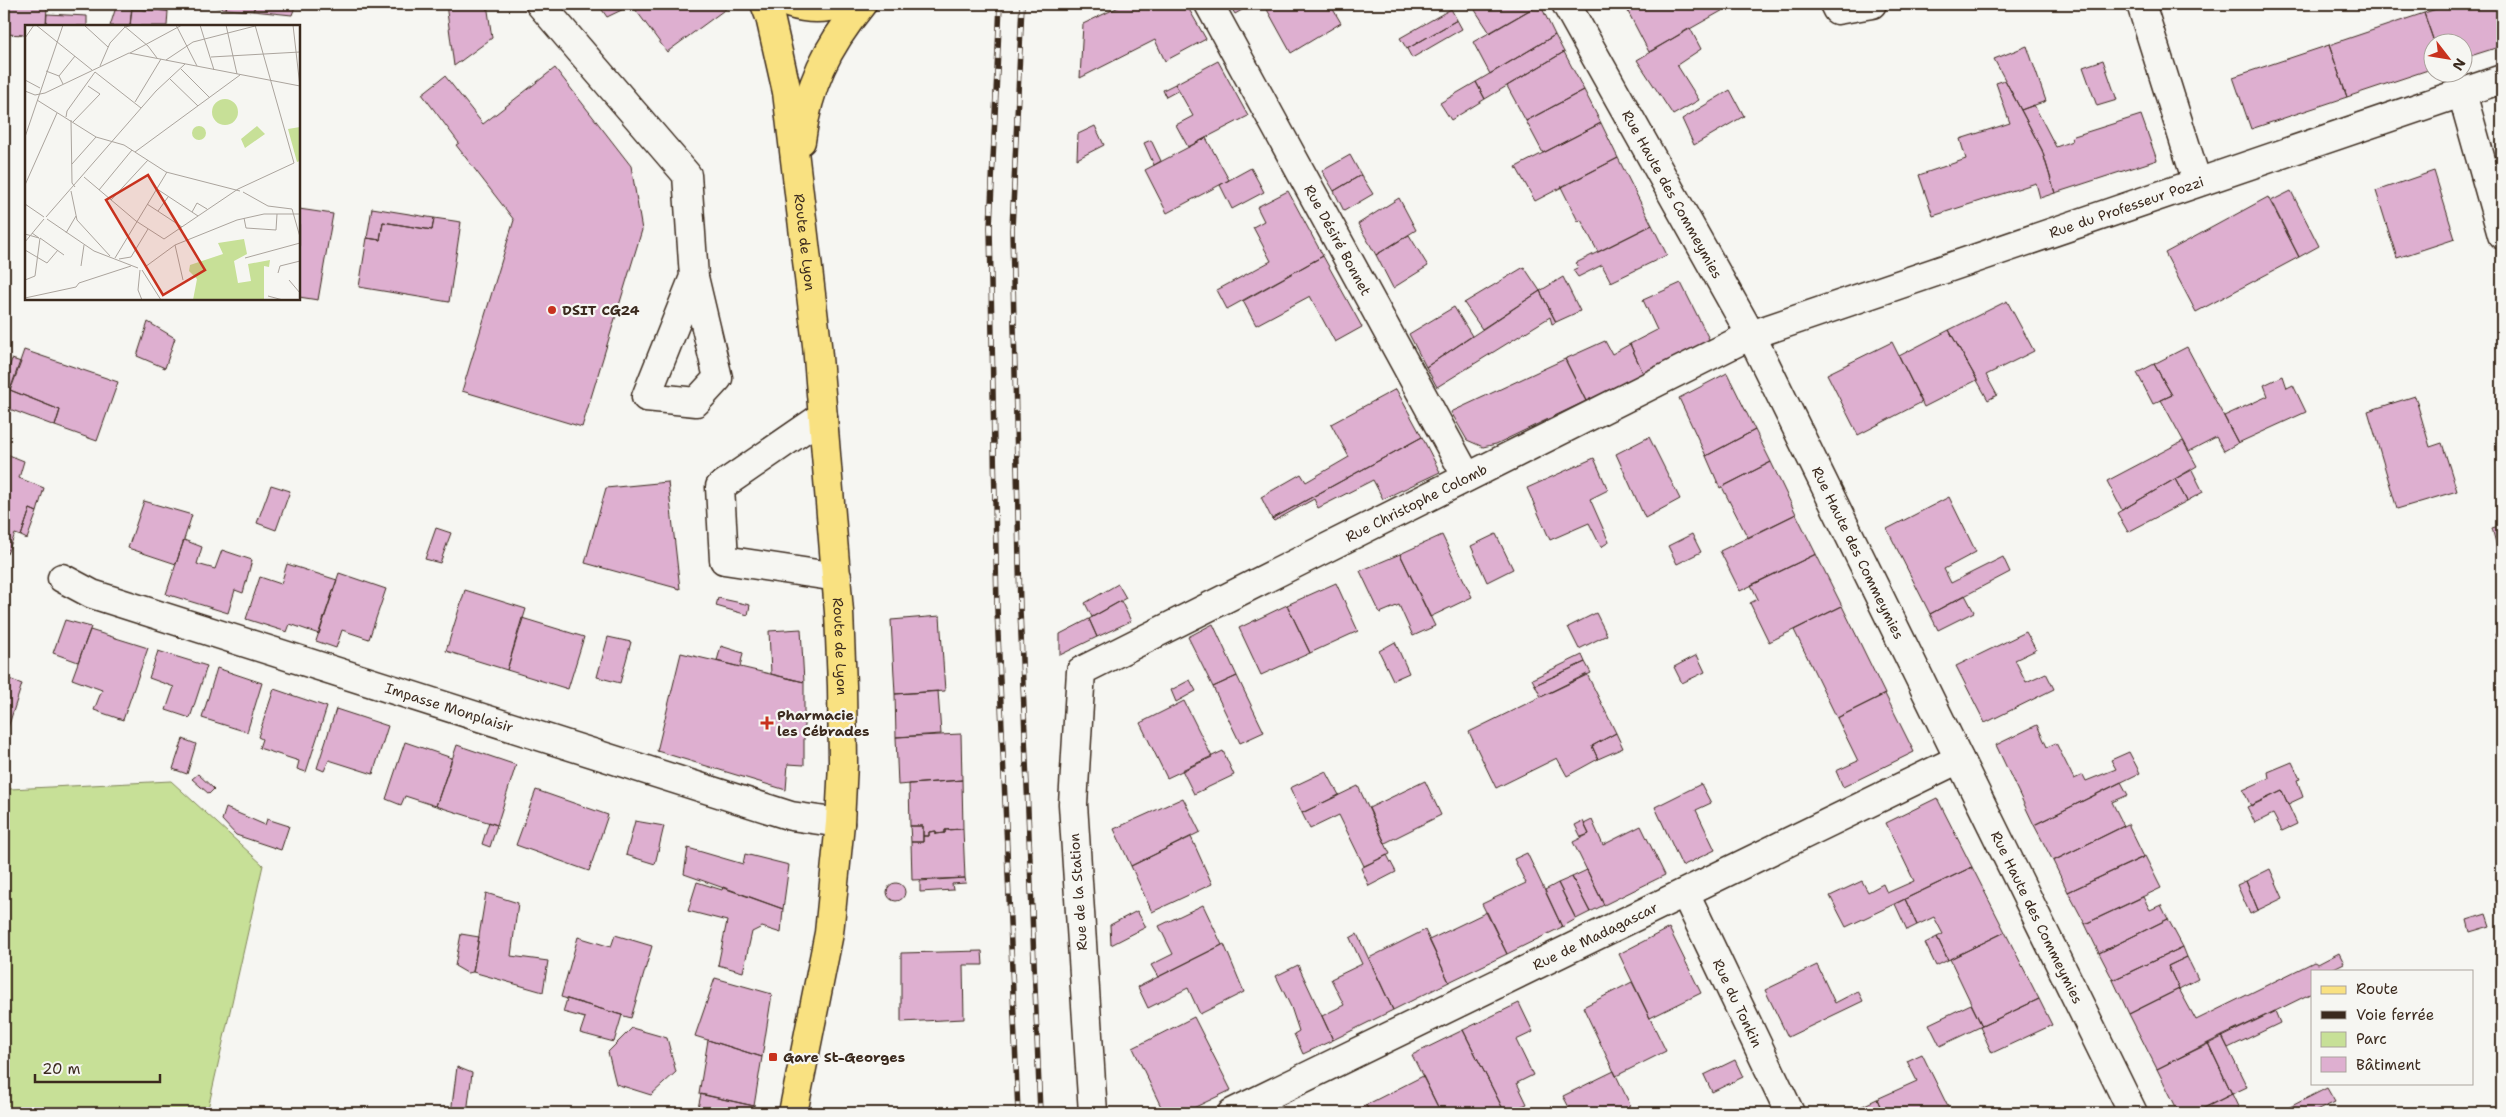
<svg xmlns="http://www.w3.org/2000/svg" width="2506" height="1117" font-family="'Shantell Sans',sans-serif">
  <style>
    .green { fill: #c7e097; stroke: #81855a }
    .building { fill: #deafd0; stroke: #3b2a1e }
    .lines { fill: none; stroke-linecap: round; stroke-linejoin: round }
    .minor-casing { stroke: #3b2a1e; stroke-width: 31 }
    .major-casing { stroke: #3b2a1e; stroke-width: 31 }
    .minor { stroke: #f6f6f2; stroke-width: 28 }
    .major { stroke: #f9e181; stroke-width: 28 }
    .rail-casing { stroke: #3b2a1e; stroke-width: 5.5 }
    .rail { stroke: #f6f6f2; stroke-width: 4; stroke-dasharray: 11; stroke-linecap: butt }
    .poi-dot { fill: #c8321e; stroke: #f6f6f2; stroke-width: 2 }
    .labels { text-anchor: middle; stroke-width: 4.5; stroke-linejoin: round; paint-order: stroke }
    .street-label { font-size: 14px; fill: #3b2a1e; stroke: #f6f6f2 }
    .poi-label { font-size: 14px; font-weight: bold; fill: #3b2a1e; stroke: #f6f6f2; text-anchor: start }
    .inset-road { fill: none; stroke: #aba49d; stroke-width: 1 }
    .view { fill: #c8321e; fill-opacity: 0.15; stroke: #c8321e; stroke-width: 2.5 }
    .inset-edge { fill: none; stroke: #3b2a1e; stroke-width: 2.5 }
  </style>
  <rect width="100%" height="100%" fill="#f6f6f2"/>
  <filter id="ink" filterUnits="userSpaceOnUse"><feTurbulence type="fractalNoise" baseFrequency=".02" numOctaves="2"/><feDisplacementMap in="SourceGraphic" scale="10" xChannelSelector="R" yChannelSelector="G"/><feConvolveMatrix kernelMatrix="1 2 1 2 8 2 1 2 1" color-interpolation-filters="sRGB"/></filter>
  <g filter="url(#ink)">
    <path class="green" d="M171,781L263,865L207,1113H4V793L10,789Z"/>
    <path class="building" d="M4,4H47L46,26H26V35L4,34Z
      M117,4H132L130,26H110Z
      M132,4H169L168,11L132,9Z
      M208,4H227L226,9L208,5Z
      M227,4H256L253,11L226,9Z
      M256,4H296L292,15L253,11Z
      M446,4H487L492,38L454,66Z
      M598,4H724L727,8L667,52L632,5L607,17Z
      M1125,4H1186L1206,39L1165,61L1155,40L1080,78L1083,24Z
      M1229,4H1252L1235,14Z
      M1264,4H1330L1341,23L1291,53Z
      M1485,4H1540L1490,33L1475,10Z
      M1540,4L1555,35L1490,74L1473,42Z
      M1624,4H1734L1649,52Z
      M2452,4H2502V46L2464,58V42H2434L2424,13Z
      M132,9L168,11L167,26H130Z
      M1451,9L1457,20L1407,49L1400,38Z
      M2424,13L2434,42V68L2347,97L2329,45Z
      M47,14L87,16V26H46Z
      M1457,20L1462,29L1412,58L1407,49Z
      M1690,28L1701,49L1677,65L1699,100L1673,115L1637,60Z
      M1555,35L1564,52L1485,99L1476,82Z
      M2329,45L2347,97L2251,129L2233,77Z
      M2027,46L2046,101L2021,110L1994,59Z
      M1564,52L1584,90L1526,121L1507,86Z
      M2103,60L2117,100L2097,106L2083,67Z
      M1218,61L1248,116L1188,147L1176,125L1193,116L1175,84Z
      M555,68L631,166L642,230L582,427L462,391L514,220L456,145L459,143L422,94L445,76L483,124Z
      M2005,80L2042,150L2055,193L2040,198L2036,183L1933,216L1919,175L1966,159L1960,139L2010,123L1996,83Z
      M1476,82L1485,99L1451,120L1440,103Z
      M1175,84L1179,90L1166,97L1163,90Z
      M1584,90L1601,123L1543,153L1526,121Z
      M1730,90L1744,116L1694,145L1682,119Z
      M2034,105L2056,147L2072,141L2071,137L2141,115L2157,160L2055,193L2042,150L2021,110Z
      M1601,123L1618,158L1535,201L1516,167Z
      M1095,126L1104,145L1077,159L1078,134Z
      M1206,138L1229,180L1167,213L1145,170Z
      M1151,140L1161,161L1154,165L1144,143Z
      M1350,155L1361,175L1334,191L1322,171Z
      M1618,158L1652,225L1598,252L1581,220L1578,221L1561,187Z
      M1251,168L1264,192L1232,209L1220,185Z
      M2434,171L2455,239L2397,258L2376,191Z
      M1361,175L1373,194L1344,211L1334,191Z
      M1288,191L1323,256L1227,309L1217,290L1271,261L1253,227L1264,221L1257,207Z
      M2291,191L2319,246L2299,257L2271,201Z
      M2268,197L2299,257L2196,312L2165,253Z
      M1399,198L1416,230L1376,255L1358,224Z
      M372,208L434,218L432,230L383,222L380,240L367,238Z
      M299,209L333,214L318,300L299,297Z
      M434,218L461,222L449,302L359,287L367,238L380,240L383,222L432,230Z
      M1652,225L1667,255L1611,282L1602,265L1578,277L1573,270L1579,267L1576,263Z
      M1409,235L1428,266L1393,288L1376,255Z
      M1323,256L1362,327L1335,342L1310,296L1256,325L1243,301Z
      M1524,267L1540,291L1482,329L1464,303Z
      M1563,277L1580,311L1556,322L1540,291Z
      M1681,283L1710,341L1643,373L1630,344L1657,330L1643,300Z
      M1540,291L1556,322L1552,324L1550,317L1437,387L1426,367Z
      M2007,301L2034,351L1986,375L1997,395L1988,400L1949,330Z
      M1454,307L1472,336L1426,367L1409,334Z
      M148,322L175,338L165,368L137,356Z
      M1949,330L1977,380L1924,407L1899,356Z
      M1605,341L1612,354L1630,344L1643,373L1586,401L1565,359Z
      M1892,342L1922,402L1858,435L1827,374Z
      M2187,347L2238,443L2224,451L2216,437L2189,451L2161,400L2172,395L2154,364Z
      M24,350L118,382L97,441L55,426L60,410L10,390Z
      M12,359L21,362L12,386L4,382Z
      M1565,359L1586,401L1496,444L1483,447L1467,440L1451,412Z
      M2154,364L2172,395L2153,404L2137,373Z
      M1727,373L1755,430L1706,456L1679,398Z
      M2283,376L2287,388L2293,385L2306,412L2238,443L2224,416L2268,396L2264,385Z
      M1396,389L1422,437L1272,519L1261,497L1301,474L1306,482L1349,457L1331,424Z
      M10,390L60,410L55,426L4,407Z
      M2415,396L2430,447L2442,443L2457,491L2397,509L2368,411Z
      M1755,430L1771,462L1720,488L1706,456Z
      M1422,437L1440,472L1383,499L1373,480L1318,508L1314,499L1274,521L1272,519Z
      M1649,437L1680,499L1645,518L1616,454Z
      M2183,441L2197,466L2122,510L2107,481Z
      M4,453L24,461L19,478L44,488L37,512L30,509L21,536L15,534L7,554L4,553Z
      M1594,458L1608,490L1590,499L1609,542L1601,547L1589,523L1550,540L1527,488Z
      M1771,462L1796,514L1748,538L1722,487Z
      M2192,470L2203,492L2187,501L2175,479Z
      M2175,479L2187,501L2128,532L2117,513Z
      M668,482L680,589L585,563L606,488Z
      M271,485L290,491L276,530L257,523Z
      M1949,497L1976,552L1944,569L1951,583L2003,557L2010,572L1930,614L1887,529Z
      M144,501L192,515L176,564L128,548Z
      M30,509L37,512L27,539L21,536Z
      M1796,514L1816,554L1740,591L1720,551Z
      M2502,525V566L2492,528Z
      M436,528L451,533L440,563L425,559Z
      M1496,534L1513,569L1487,582L1471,546Z
      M1692,534L1701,552L1677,564L1668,546Z
      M1442,535L1472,597L1430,617L1400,554Z
      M184,540L202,547L197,564L215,569L222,550L252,560L243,593L235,590L228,613L166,594Z
      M1400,554L1435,626L1413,636L1399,605L1380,613L1360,571Z
      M1816,554L1842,606L1769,642L1750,603L1758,599L1751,585Z
      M287,564L337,580L319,634L290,624L287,632L246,619L260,577L281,584Z
      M339,573L386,589L369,639L342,630L336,648L316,641Z
      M1336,583L1358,631L1310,653L1287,605Z
      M1118,584L1126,598L1092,617L1085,603Z
      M465,590L526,609L507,670L446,651Z
      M1965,595L1974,612L1938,630L1930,614Z
      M718,598L750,605L748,615L716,606Z
      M1121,601L1131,621L1097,637L1089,619Z
      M1287,605L1310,653L1261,675L1239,628Z
      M1842,606L1885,694L1837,718L1794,630Z
      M1596,613L1607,635L1579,649L1568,627Z
      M940,616L945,691L895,694L891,620Z
      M522,618L584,637L568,689L507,670Z
      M1089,619L1097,637L1060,655V634Z
      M65,620L91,627L78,662L53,653Z
      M1213,624L1237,676L1213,687L1188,637Z
      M801,629L804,682L771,674L769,631Z
      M90,630L148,648L123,720L94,710L102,690L72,679Z
      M2026,632L2036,650L2015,660L2026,682L2046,673L2054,689L1985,723L1956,666Z
      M2502,632V644L2498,646L2495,634Z
      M608,637L631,642L620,683L597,677Z
      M1395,642L1409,673L1393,680L1379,651Z
      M721,646L743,653L740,667L717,661Z
      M158,651L207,666L190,718L166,710L174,687L149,678Z
      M681,653L804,682V765L788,764L786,790L657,751Z
      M1582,655L1585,662L1535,685L1532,679Z
      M1697,655L1705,672L1682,683L1674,667Z
      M1585,662L1591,673L1541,697L1535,685Z
      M217,668L262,683L247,732L202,718Z
      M1587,674L1616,733L1592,746L1598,759L1567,776L1557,758L1496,788L1469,732Z
      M1237,676L1264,732L1240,743L1213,687Z
      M4,677L22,684L4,740Z
      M1190,680L1196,691L1176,702L1171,690Z
      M274,689L327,707L306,772L297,769L299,761L259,748L262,739L258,737Z
      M938,691L941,734L896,737L895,694Z
      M1885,694L1914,752L1843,787L1836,771L1858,761L1837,718Z
      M1184,701L1212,757L1167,778L1140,723Z
      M336,709L388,726L373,774L329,760L324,771L317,768Z
      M2037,725L2047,747L2056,743L2074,779L2083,775L2086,781L2116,769L2111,760L2129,752L2140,773L2034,825L1996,745Z
      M1616,733L1623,748L1598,759L1592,746Z
      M961,734L962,780L898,785L896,737Z
      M183,739L196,744L187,774L173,769Z
      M405,742L452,758L436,806L405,796L401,805L386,799Z
      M457,745L516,765L497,825L436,806Z
      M1223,751L1234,775L1194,794L1182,770Z
      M2292,762L2300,779L2297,780L2303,797L2288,804L2282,791L2251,806L2243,790L2269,778L2268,772Z
      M1326,771L1339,795L1302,813L1290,788Z
      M198,774L214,789L209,794L192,779Z
      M962,780L963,829L945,830V833L936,834V831L929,832V836H923V826H910L909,784Z
      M1425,781L1441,815L1385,843L1369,808Z
      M2121,782L2128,795L2112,802L2124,826L2053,861L2034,825Z
      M1701,784L1711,803L1696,810L1715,850L1682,866L1655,807Z
      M1358,786L1390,854L1364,866L1339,815L1310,829L1302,813Z
      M536,790L608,815L589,871L516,845Z
      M2282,791L2297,824L2282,831L2273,814L2255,823L2247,807Z
      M1183,798L1200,832L1131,866L1114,829Z
      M1937,798L1972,867L1846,927L1830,896L1862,881L1868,892L1883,884L1887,893L1914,881L1886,823Z
      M226,808L265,825L267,819L289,826L281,850L236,835L222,820Z
      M1592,820L1603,845L1641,826L1665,875L1604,905L1573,842L1589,834L1584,824Z
      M635,821L664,826L655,864L626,855Z
      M1583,821L1589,834L1581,837L1575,825Z
      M489,822L497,825L490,847L482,844Z
      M2128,824L2144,857L2068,892L2053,861Z
      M910,826H923V842H911Z
      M963,829L965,878L912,880L911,842H923V836H929V832L936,831V834L945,833V830Z
      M1191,837L1212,884L1152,912L1131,866Z
      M688,848L743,864L745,854L789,865L783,909L684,874Z
      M1527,853L1562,927L1507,954L1482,904L1526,883L1514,859Z
      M1387,855L1396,872L1369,886L1361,868Z
      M2145,856L2161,888L2085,924L2068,892Z
      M1972,867L2005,932L1948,960L1937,937L1943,934L1934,917L1917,925L1905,899Z
      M2270,869L2283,898L2258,910L2246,881Z
      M1587,870L1604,905L1590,912L1572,877Z
      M1572,877L1590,912L1576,919L1558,883Z
      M965,878L966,883L952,884L953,890L920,892V881Z
      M2246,881L2258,910L2250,914L2237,885Z
      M697,882L722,890L723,887L783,909L781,933L762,927L752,932L743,972L718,965L727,921L688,911Z
      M887 892a9 9 0 1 1 18 0a9 9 0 1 1-18 0Z
      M1558,883L1576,919L1562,927L1545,890Z
      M486,893L518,903L511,956L548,961L543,992L473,972Z
      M2143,897L2150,910L2161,905L2168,919L2099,953L2085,924Z
      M1905,899L1917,925L1907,930L1895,904Z
      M1203,905L1222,945L1158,977L1151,965L1173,954L1159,926Z
      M1137,911L1146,927L1111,945L1110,925Z
      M1487,912L1507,954L1449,982L1429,940Z
      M2486,914L2490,926L2470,932L2467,920Z
      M2168,919L2183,947L2113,980L2099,953Z
      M1669,928L1701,993L1650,1018L1619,954Z
      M1425,930L1449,982L1393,1010L1369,958Z
      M2005,932L2039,999L1982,1026L1950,959Z
      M461,934L479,937L473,972L467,973L455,966Z
      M1357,934L1393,1010L1333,1040L1322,1016L1344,1005L1331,979L1362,964L1350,938Z
      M615,935L652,946L631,1018L561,997L578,937L611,947Z
      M1937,937L1948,960L1936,966L1925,943Z
      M1224,944L1244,992L1200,1014L1188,988L1148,1008L1138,987Z
      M2183,947L2187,957L2168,966L2179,989L2129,1014L2113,980Z
      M982,951L983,965H963L964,1019L901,1022V953Z
      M2339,953L2344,963L2332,969L2334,971H2312V993L2157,1069L2129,1014L2179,989L2196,1020L2314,962L2318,964Z
      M2187,957L2198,979L2179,989L2168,966Z
      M1298,965L1333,1040L1303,1054L1294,1034L1299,1031L1291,1007L1276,976Z
      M1817,965L1835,1003L1858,991L1863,1001L1788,1037L1765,990Z
      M715,978L772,994L762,1057L695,1036Z
      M1632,982L1666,1051L1616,1076L1583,1007Z
      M567,999L622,1015L614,1042L580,1033L585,1018L563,1012Z
      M2039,999L2052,1025L1992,1053L1980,1027Z
      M1519,1003L1533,1032L1516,1040L1533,1075L1517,1083L1527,1104L1505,1113L1463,1030Z
      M1971,1004L1982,1026L1940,1046L1929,1024Z
      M2275,1011L2280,1023L2228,1048L2222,1036Z
      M1194,1017L1231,1090L1183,1113H1164L1133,1048Z
      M632,1028L667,1038L676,1072L651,1095L616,1084L608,1052Z
      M1463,1030L1505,1113H1441L1412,1055Z
      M2222,1036L2247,1087L2232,1094L2208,1043Z
      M708,1040L762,1057L754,1106L699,1094Z
      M2208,1043L2232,1094L2194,1113H2179L2157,1069Z
      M1922,1054L1951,1113H1883L1877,1099L1917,1081L1907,1061Z
      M1735,1060L1743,1077L1712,1092L1704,1075Z
      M457,1067L472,1073L467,1113H451Z
      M1614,1071L1634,1113H1572L1563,1096Z
      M1423,1076L1441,1113H1370L1366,1105Z
      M2327,1088L2335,1102L2312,1113H2278Z
      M701,1094L754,1106L753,1113H697Z
      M2232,1094L2241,1113H2194Z
      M1877,1099L1883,1113H1848Z
      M1366,1105L1370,1113H1348Z"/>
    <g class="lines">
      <g class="minor-casing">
        <g id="minor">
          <path d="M540,4L687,175L694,277L718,378L696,402L646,397L694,277"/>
          <path id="s1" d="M1209,4L1467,477"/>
          <path id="s2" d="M1566,4L1751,335L2133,1113"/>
          <path d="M1834,4L1837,10L1872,4"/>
          <path d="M2141,4L2197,182"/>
          <path d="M2462,93L2502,235"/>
          <path d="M823,416L720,487L724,560L837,577"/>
          <path id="s3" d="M62,578L92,594L791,816L840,823"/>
          <path id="s4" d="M1685,893L1790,1113"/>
          <path id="s5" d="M1093,1113L1073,804L1081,671L1751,335L2502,79"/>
          <path id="s6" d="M1232,1113L1959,759"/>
        </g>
      </g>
      <g class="major-casing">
        <g id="major">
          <path id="s7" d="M765,4L770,17L787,92L817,345L839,612L842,686L843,763L840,823L829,933L793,1113"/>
          <path d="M791,4C809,10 826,9 845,4"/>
          <path d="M801,141C808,85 827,47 862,4"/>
        </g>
      </g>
      <use href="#minor" class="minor"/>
      <use href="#major" class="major"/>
      <g class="rail-casing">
        <path id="rail" d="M1000,4L990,227L997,609L1018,1113
          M1022,4L1012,230L1020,609L1040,1113"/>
      </g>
      <use href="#rail" class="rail"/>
    </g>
  </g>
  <g class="poi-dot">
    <circle cx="552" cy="310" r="5"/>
    <path d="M764.5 715.5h5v5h5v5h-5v5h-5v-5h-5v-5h5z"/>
    <rect x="768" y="1052" width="10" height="10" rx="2.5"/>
  </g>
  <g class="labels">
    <g class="street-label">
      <text dy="5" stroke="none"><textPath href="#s2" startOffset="218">Rue Haute des Commeymies</textPath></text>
      <text dy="5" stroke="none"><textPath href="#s5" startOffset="1589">Rue du Professeur Pozzi</textPath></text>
      <text dy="5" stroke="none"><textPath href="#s1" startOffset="269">Rue Désiré Bonnet</textPath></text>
      <text dy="5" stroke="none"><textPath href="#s7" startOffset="242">Route de Lyon</textPath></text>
      <text dy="5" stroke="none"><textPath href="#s5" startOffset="818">Rue Christophe Colomb</textPath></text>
      <text dy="5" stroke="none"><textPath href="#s2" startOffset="622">Rue Haute des Commeymies</textPath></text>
      <text dy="5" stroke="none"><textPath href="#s7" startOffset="648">Route de Lyon</textPath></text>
      <text dy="5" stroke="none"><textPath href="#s3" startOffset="409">Impasse Monplaisir</textPath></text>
      <text transform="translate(1078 892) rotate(-94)" y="5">Rue de la Station</text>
      <text dy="5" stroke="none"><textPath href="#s2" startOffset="1028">Rue Haute des Commeymies</textPath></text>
      <text dy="5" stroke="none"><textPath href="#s6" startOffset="404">Rue de Madagascar</textPath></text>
      <text dy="5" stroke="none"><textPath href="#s4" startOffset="122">Rue du Tonkin</textPath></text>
    </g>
    <g class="poi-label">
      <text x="562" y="315">DSIT CG24</text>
      <text x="777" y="720">Pharmacie<tspan x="777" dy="16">les Cébrades</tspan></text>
      <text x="783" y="1062">Gare St-Georges</text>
    </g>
  </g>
  <g transform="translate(25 25)">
    <rect width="275" height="275" fill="#f6f6f2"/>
    <path d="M187 87a13 13 0 1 1 26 0a13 13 0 1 1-26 0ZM167 108a7 7 0 1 1 14 0a7 7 0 1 1-14 0ZM232,101L240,109L220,123L216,114ZM275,102V136L272,137L263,104ZM219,214L222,229L209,236L213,258L226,256L223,239L245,235L244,242L239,241V275H168L172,254L164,246L165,240L198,229L193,218Z" fill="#c7e097"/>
    <path class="inset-road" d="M11,0L67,45M59,0L83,22M98,0L123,21L132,33M151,0L172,41M175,0L189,45M201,0L212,49M268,0L275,62M0,13L9,0M105,28L157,0M186,32L275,27M141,35L168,17L234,0M75,41L85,18L100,2L108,0M156,44L185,73M21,46L34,51L38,59M70,47L116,83M34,51L50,31M145,54L173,81M0,55L15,63M0,66L10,70L20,68L104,28L275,61M12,75L71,112L99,120L141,147L215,166M110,77L136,34M41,92L42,86L70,47M46,95L47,158L50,162M48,97L75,69L63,61M0,112L38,0M110,127L215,50M47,139L71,112M59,152L111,196L139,214L213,164L269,138L230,0M0,160L32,88M132,164L173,191M74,165L107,125M46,166L52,195L85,231M218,167L243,181L267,184L275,212M86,175L123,135M0,179L19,192M122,179L157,202M133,186L143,172M167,187L172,178L182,184M21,192L131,66L160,39M219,193L221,203L251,205L252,189M22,194L69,226L113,243M41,208L51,191M0,209L14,213L7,208M15,213L39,230M0,217L19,194M150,220L158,255M0,225L22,238L33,225M90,233L142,147M220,233L275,218M94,234L106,232L123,204M56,241L59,220M120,242L150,220L212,195L239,189H275M115,245L113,265L117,275M117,245L136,275M253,248L255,241L275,236M0,255L10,251L15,213M264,255L275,268M243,271L258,275M0,273L51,262L54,258L106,241"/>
    <path class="view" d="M123,150L180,245L138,270L81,175Z"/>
    <rect width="275" height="275" class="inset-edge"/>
  </g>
  <rect width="2506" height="1117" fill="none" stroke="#f6f6f2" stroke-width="20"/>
  <rect x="10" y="10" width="2486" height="1097" fill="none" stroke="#3b2a1e" stroke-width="2" filter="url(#ink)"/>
  <rect x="2311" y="970" width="162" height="115" fill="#f6f6f2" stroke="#aba49d"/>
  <rect x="2321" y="986" width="25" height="8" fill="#f9e181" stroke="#aba49d"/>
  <text x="2356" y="994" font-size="15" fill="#3b2a1e">Route</text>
  <rect x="2321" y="1011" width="25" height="8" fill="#3b2a1e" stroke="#aba49d"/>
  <text x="2356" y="1020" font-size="15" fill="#3b2a1e">Voie ferrée</text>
  <rect x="2321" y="1032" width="25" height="15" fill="#c7e097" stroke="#aba49d"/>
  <text x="2356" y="1044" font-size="15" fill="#3b2a1e">Parc</text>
  <rect x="2321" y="1057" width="25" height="15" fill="#deafd0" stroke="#aba49d"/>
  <text x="2356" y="1070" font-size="15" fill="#3b2a1e">Bâtiment</text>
  <g transform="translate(2448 58) rotate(121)"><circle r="24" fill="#f6f6f2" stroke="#aba49d"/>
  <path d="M0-4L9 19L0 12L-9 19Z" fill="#c8321e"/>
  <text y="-8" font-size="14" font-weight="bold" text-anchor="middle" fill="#3b2a1e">N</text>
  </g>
  <path d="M35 1074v8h125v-8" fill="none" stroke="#3b2a1e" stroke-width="2.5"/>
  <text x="42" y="1074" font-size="15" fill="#3b2a1e" stroke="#f6f6f2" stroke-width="4" paint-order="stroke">20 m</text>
</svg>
